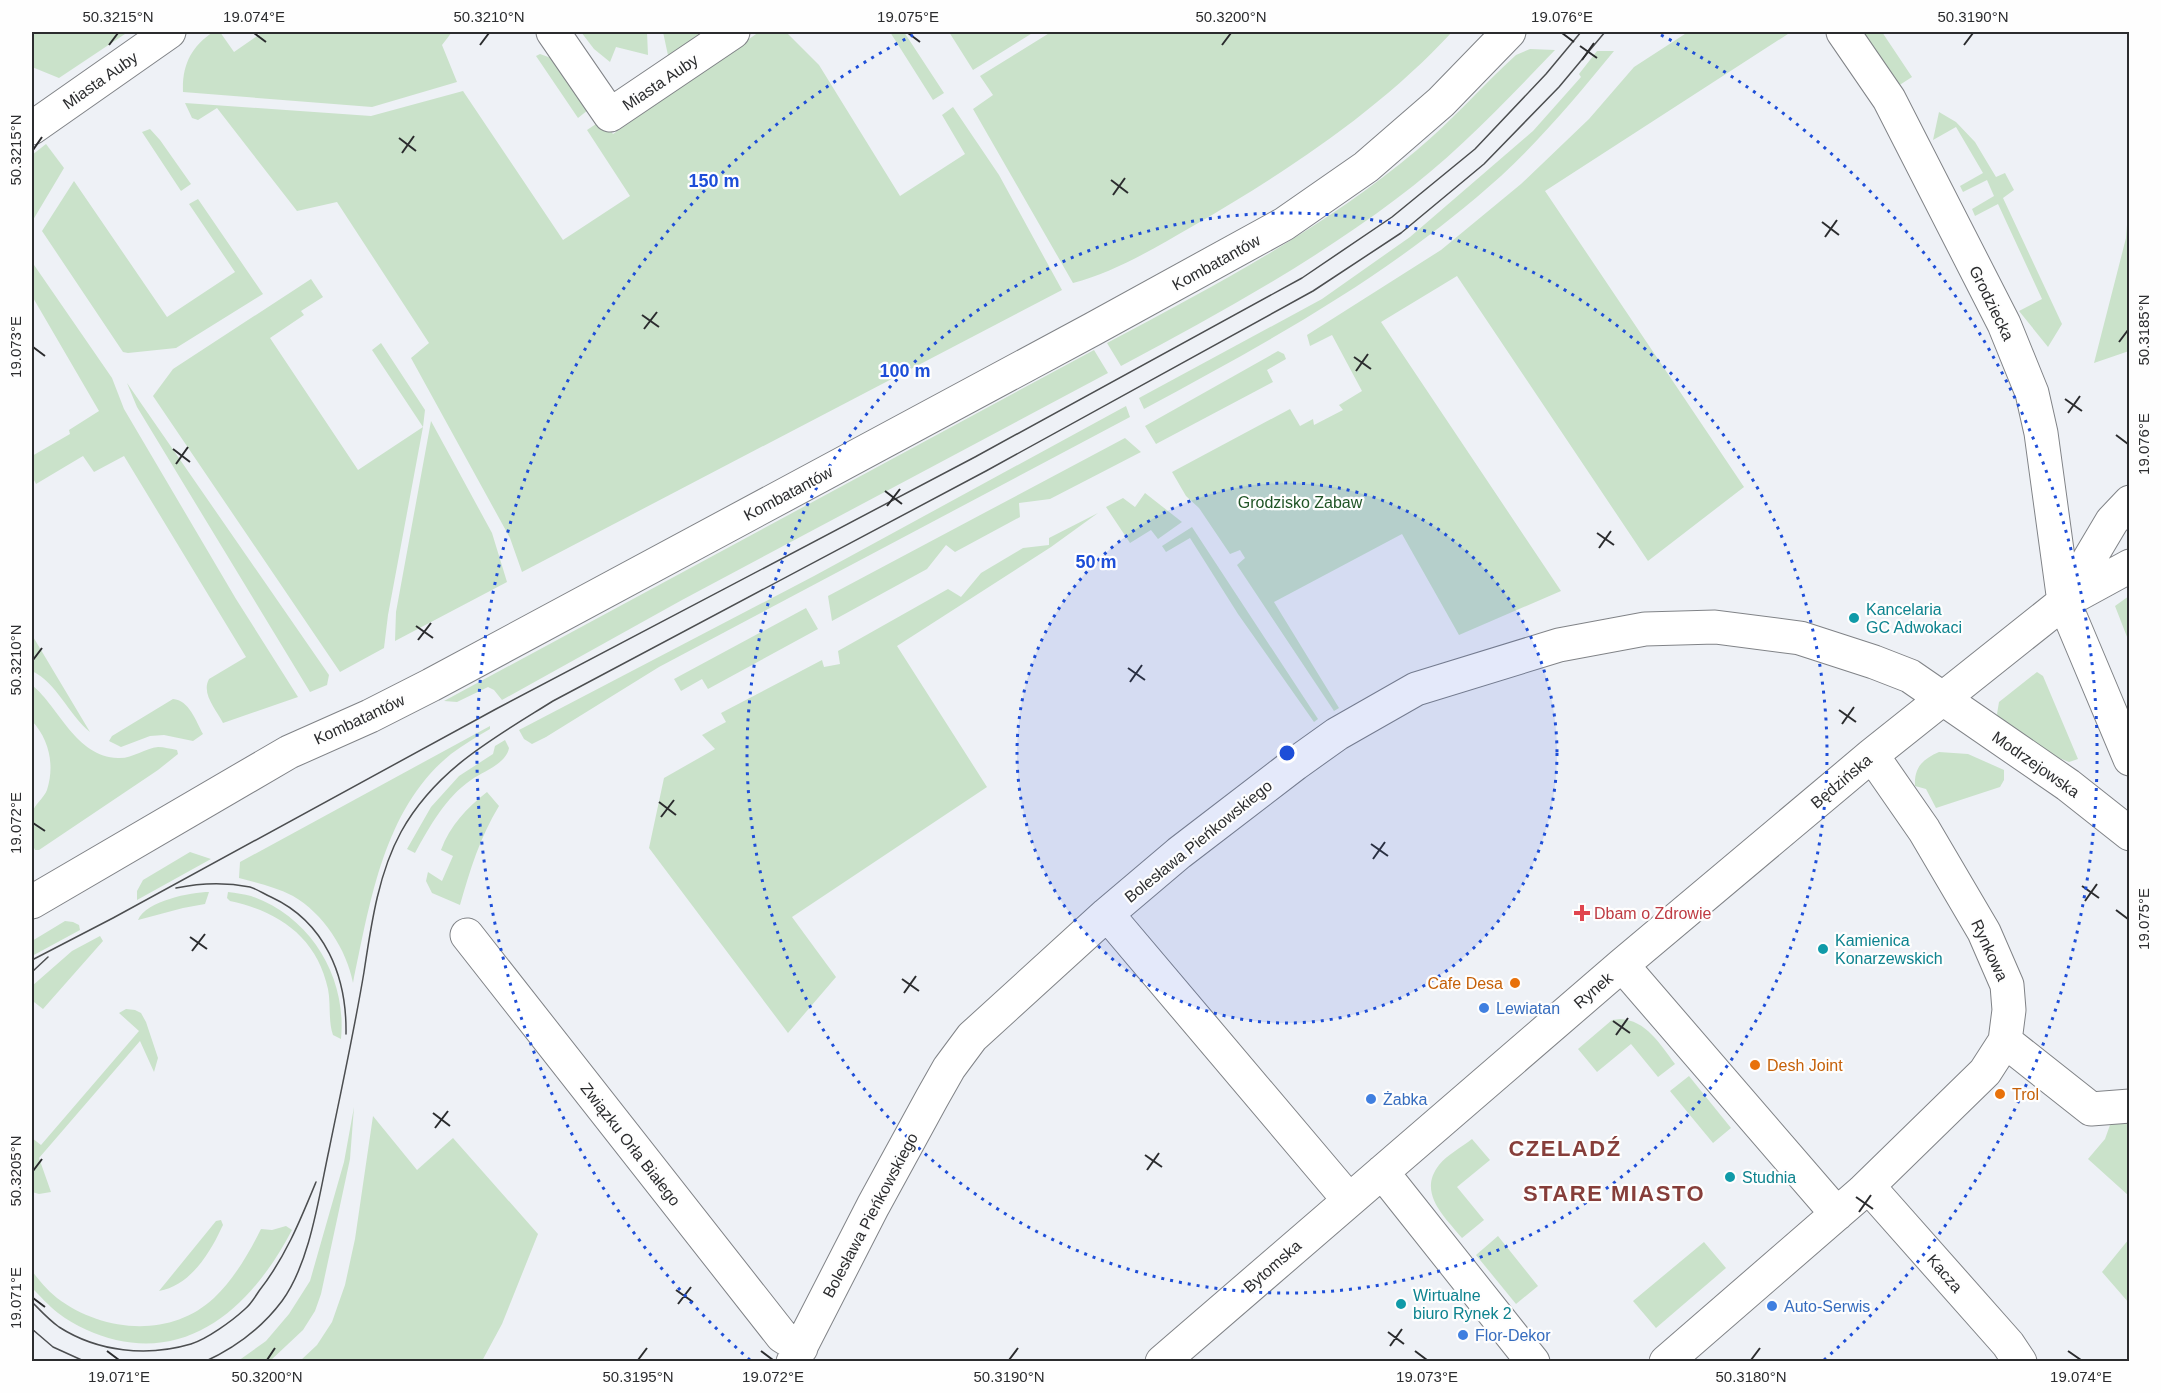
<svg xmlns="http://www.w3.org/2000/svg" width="2161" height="1393" font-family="Arial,sans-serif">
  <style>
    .green { fill: #cae2ca }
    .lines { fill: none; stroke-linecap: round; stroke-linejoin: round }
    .street-casing { stroke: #808387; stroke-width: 35 }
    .secondary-casing { stroke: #808387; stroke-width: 35 }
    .street { stroke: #fff; stroke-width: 33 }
    .secondary { stroke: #fff; stroke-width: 33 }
    .tram { stroke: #4c4e50; stroke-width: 1.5 }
    .ticks { fill: none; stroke: #2b2c2e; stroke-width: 2 }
    .ring { fill: none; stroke: #1d4ed8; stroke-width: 3; stroke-dasharray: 3 6 }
    .culture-dot { fill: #0f9aa8; stroke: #fefefe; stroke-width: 2 }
    .health-dot { fill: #e0444e; stroke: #fefefe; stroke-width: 2 }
    .food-dot { fill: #e8710a; stroke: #fefefe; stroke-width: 2 }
    .shop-dot { fill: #3f7fe0; stroke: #fefefe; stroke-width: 2 }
    .labels { text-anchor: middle; stroke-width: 4.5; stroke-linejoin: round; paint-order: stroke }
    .street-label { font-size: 16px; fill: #2b2c2e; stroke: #fefefe }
    .park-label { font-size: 16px; fill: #205426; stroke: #fefefe }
    .culture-label { font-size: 16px; fill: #0d838f; stroke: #fefefe; text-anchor: start }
    .health-label { font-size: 16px; fill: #be3a42; stroke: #fefefe; text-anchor: start }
    .food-label { font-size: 16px; fill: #c56008; stroke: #fefefe; text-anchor: start }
    .shop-label { font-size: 16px; fill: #366cbe; stroke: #fefefe; text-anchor: start }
    .district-label { font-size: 22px; font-weight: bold; letter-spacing: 1.5px; fill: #863e3a; stroke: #fefefe }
    .centre { fill: #1d4ed8; stroke: #fefefe; stroke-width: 3 }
    .ring-label { font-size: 18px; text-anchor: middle; font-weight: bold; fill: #1d4ed8; stroke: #fefefe; stroke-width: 4.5; stroke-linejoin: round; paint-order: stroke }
    .neatline { fill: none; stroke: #2b2c2e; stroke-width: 2 }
    .ticks-label { font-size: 15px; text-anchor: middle; fill: #2b2c2e }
  </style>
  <rect width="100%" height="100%" fill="#eef1f6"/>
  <path class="green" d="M32,32H128L59,78L32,67Z
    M213,32H220L234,52L263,32H452L442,45L457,82L372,107L183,92C182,65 191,47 213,32Z
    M581,32H647L648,55L616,47L610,62L594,49Z
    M663,32H706L669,60Z
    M759,32H786L819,65L900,196L965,154L942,115L953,107L999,175L1062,290L522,572L510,538L411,358L429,343L337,202L297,211L217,108L198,120L192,118L185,103L371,116L463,91L563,240L630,196L587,130L602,120L613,134Z
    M890,32H904L944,93L933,100Z
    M949,32H1034L973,70Z
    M1051,32H1452C1379,111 1286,172 1193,226C1155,248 1115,272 1073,283L973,109L993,95L980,76Z
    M1688,32H1791L1545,191L1744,487L1648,561L1457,276L1381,322L1561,591L1459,635L1402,534L1274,602L1339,708L1334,711L1237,565L1245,558L1240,550L1230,554L1199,508L1186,496L1172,472L1290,409L1300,426L1313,419L1314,425L1343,410L1339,405L1362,391L1332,335L1310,346L1307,335L1441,250L1521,184L1589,119L1634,67Z
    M1862,32H1882L1912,77L1898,86Z
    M1530,49L1555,50C1505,102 1454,156 1396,199C1310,264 1216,315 1121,366L1107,343C1214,286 1323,229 1417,150C1452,121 1482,86 1516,55Z
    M1597,51H1614C1578,95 1542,138 1501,176C1391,275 1272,340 1144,409L1139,398L1322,299L1410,237L1533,131L1581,77L1579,74Z
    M540,54L551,58L588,110L578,118L536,56Z
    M1939,112L1956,122L1975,142L1996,177L2005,173L2014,190L2003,198L2062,324L2048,347L2019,311L2042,299L1998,204L1975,216L1972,209L1994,196L1987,180L1963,192L1960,186L1983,173L1956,127L1933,140Z
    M150,129L160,140L191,184L181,191L142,132Z
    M46,144L64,168L33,220L32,218V155Z
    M74,181L167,317L235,272L189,204L198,199L263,294L176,348L128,353L123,352L42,231Z
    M2129,198V351L2094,363L2126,238Z
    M32,262L112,378L124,409L236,599L298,697L223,723C216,709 201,694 209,679L246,657L124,456L94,472L83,456L36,484L32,476V456L70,434L69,430L99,411L32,296Z
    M311,279L323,297L301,311L304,315L270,338L358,470L423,427L372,350L381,343L425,410L423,427L388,615L384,648L340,672L153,396L173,369Z
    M1094,350L1108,373L682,600L502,700L494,690L488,687L457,702L444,701Z
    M1278,351L1284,354L1286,359L1267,370L1273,382L1156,444L1145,426Z
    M127,383L329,675L327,685L310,692L137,407Z
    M1126,406L1130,417L659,667L546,737L532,744L524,739L519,730L814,576Z
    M431,421L492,533L507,582L395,641L396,612Z
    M1125,438L1141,452L1050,499L1019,503L1020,517L955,552L946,545L927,569L832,621L828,596Z
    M1145,493L1182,522L1158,539L1151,530L1130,543L1106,507L1123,498L1135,507Z
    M1098,513L1051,547L897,646L987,787L792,917L836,977L788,1033L649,848L664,778L715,749L702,735L726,722L721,713L822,660L824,667L840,664L838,651L948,589L961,597L981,573L1023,548L1049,545V538Z
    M1192,527L1318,719L1314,722L1238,614L1190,538L1166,552L1162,546Z
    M2129,596V642L2115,606Z
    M806,608L818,629L708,689L702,679L681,691L674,679Z
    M32,635L90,732C68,714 57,683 32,671Z
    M2037,672L2043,676L2078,759L2069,762L2059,758L2002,724L1997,714L1999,702Z
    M32,685C59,707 76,757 118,758C132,759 145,748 158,747C164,747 171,749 177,750L178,754L158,770L39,850H35C31,843 29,821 32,813C34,805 44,798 47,790C55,765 49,739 32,721Z
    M173,699C189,700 196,721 203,734L193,741L164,735L150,736L121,747L109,741L112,736Z
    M490,726V729C476,737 463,745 451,754C383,809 370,904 353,983C347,950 323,913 293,896C276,887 258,883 239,878L240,862Z
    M505,740L509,748C506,764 484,771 471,780C445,798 430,826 415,853L407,849L431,807L459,776L493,754L495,746Z
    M1939,752L1968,754L2004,770V780L2000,787L1936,808L1926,789L1915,786C1914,767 1923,759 1939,752Z
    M487,792L499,806C480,837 470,870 460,905L432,893L426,881L428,872L442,881L453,856L441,850C450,825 467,808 487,792Z
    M190,852L211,859L137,900V891L143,880Z
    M209,892L205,904L183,908L138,920C146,901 191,892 209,892Z
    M228,892C236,893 244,894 251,896C311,917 347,977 341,1039L333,1035C328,1021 331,1004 328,989C317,937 278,911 230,901L227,898Z
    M65,921L73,922L79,925L80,930L32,956V941Z
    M100,936L103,941L43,1009L34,1002L32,1004V986L72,951Z
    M126,1009L135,1010L141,1013L146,1022L158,1058L154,1072L140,1041L39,1158L51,1192L39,1194L32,1192V1138L41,1145L139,1031L119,1013Z
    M1620,1019C1646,1020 1660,1044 1675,1064L1658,1077L1631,1044L1597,1072L1578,1049L1612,1020Z
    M1689,1076L1731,1128L1713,1143L1670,1091Z
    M2129,1096V1196L2088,1159L2105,1139L2120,1097Z
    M354,1107L350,1159L321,1294L315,1311L303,1330L270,1361H238L266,1341L289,1314L310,1281L344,1162Z
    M373,1116L417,1170L453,1138L538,1234L502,1324L482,1361H300L317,1345L332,1322L345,1285L355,1239Z
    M1472,1139L1490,1160L1457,1187L1484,1220L1462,1238C1445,1217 1417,1193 1439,1165C1447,1155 1462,1147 1472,1139Z
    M221,1220L223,1225L221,1229C209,1255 189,1286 159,1291L216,1221Z
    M286,1226L292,1230C257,1297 199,1359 116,1340C96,1335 75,1326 58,1313C49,1306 40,1296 32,1288V1271C39,1280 47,1290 57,1298C102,1332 170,1339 214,1298C234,1279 249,1253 261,1229L272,1230Z
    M1498,1236L1538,1286L1516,1304L1476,1255Z
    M2129,1239V1303L2102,1272Z
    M1704,1242L1726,1268L1656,1328L1633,1301Z"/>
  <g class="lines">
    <g class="street-casing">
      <path id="street" d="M553,32L610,115L733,32
        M1843,32L1889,99L2004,324L2032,393L2041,433L2064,602L2130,759
        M32,128L169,32
        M2065,600L2112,521L2130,502
        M1107,914L1349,1200
        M467,935L782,1336L801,1348
        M1622,965L1837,1214
        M2005,1041L2091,1109L2130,1106
        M1382,1172L1533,1362
        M1868,1186L2008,1344L2020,1362
        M793,1362L873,1206L932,1098L949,1068L972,1037L1107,914L1179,853L1295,764L1337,734L1416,689L1559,645L1645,629L1715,627L1800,638L1874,662L1910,676L2068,785L2130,834
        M1162,1362L1622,965L1872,755L2064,602L2130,566
        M1666,1362L1862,1192L1985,1072L2005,1041L2009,1010L2007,985L1984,932L1924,830L1872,755"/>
    </g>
    <g class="secondary-casing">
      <path id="secondary" d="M32,902L289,752L370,716L431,685L1093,329L1284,224L1366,167L1441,102L1509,32"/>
    </g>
    <use href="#street" class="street"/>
    <use href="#secondary" class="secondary"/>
    <path class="tram" d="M176,888C200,883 225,882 250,887C257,889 264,894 271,897C325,922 347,976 346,1034
      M32,960L113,918L496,709L975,457L1302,278L1392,217L1475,149L1546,74L1581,32
      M32,972L48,957
      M32,1302C40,1310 49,1320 59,1327C98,1352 147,1357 191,1344C207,1339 232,1321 245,1309C251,1304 255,1297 259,1291C285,1258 300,1221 316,1182
      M32,1329L53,1347L86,1362
      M204,1362C235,1348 261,1329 282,1301C310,1263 319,1196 329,1150C341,1091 354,1032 364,972C371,926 378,874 401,832C436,769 494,738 553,701L986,471L1313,291L1401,233L1484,164L1559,87L1605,32"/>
  </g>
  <path class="ticks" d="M254,33L266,42M908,33L920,42M1562,33L1574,42M109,45L118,33M480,45L489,33M1222,45L1231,33M1964,45L1973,33M1580,46L1597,58M1582,60L1594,43M399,138L416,151M33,150L42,137M402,153L414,136M1111,180L1128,193M1113,195L1125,178M1822,222L1839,235M1825,237L1837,220M642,315L659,327M644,329L657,312M2119,342L2128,330M33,347L45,356M1354,357L1371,369M1356,371L1368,354M2065,399L2082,411M2068,413L2080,396M2116,435L2128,444M173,449L190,462M176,464L188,447M885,491L902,504M887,506L900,489M1597,533L1614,545M1599,548L1611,531M416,626L433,638M418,640L431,623M33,660L42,648M1128,668L1145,680M1130,682L1142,665M1839,710L1856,722M1842,724L1854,707M659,802L676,815M661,817L674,800M33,823L45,831M1371,844L1388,856M1373,859L1385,842M2082,886L2099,898M2085,901L2097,884M2116,910L2128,919M190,937L207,949M192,951L205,934M902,979L919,991M904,993L916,976M1613,1021L1630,1033M1616,1035L1628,1018M433,1113L450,1126M435,1128L448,1111M1145,1155L1162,1167M1147,1170L1159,1153M33,1171L42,1159M1856,1197L1873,1209M1859,1212L1871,1195M676,1290L693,1302M33,1298L45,1307M678,1304L691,1287M1388,1332L1404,1344M1390,1346L1402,1329M107,1351L119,1360M761,1351L773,1360M1415,1351L1427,1360M2068,1351L2081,1360M267,1360L275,1348M638,1360L647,1348M1009,1360L1018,1348M1751,1360L1760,1348"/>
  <circle cx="1287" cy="753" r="270" fill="#1d4ed8" fill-opacity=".12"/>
  <g class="ring">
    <circle cx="1287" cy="753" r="270"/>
    <circle cx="1287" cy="753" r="540"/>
    <path d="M750 1360A810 810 0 0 1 913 35M1661 35A810 810 0 0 1 1824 1360"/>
  </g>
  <g class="culture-dot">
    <circle cx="1854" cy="618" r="6"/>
    <circle cx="1823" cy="949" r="6"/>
    <circle cx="1730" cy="1177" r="6"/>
    <circle cx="1401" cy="1304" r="6"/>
  </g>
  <path class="health-dot" d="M1579 904h6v6h6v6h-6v6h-6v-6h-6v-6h6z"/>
  <g class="food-dot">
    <circle cx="1515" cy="983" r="6"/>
    <circle cx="1755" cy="1065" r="6"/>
    <circle cx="2000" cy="1094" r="6"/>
  </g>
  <g class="shop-dot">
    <circle cx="1484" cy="1008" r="6"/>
    <circle cx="1371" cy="1099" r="6"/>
    <circle cx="1772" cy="1306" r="6"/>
    <circle cx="1463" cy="1335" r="6"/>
  </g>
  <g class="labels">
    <g class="street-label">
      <text transform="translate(100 80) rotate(-35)" y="6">Miasta Auby</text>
      <text transform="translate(660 82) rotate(-34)" y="6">Miasta Auby</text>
      <text transform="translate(1216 262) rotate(-29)" y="6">Kombatantów</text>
      <text transform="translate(1992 303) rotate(64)" y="6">Grodziecka</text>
      <text transform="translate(788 493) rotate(-28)" y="6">Kombatantów</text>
      <text transform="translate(359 719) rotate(-25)" y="6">Kombatantów</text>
      <text transform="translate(2036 764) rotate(35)" y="6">Modrzejowska</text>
      <text transform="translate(1841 781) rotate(-40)" y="6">Będzińska</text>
      <text transform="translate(1198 841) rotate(-39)" y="6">Bolesława Pieńkowskiego</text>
      <text transform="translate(1990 950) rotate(65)" y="6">Rynkowa</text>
      <text transform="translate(1593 990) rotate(-41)" y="6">Rynek</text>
      <text transform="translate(631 1144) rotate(52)" y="6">Związku Orła Białego</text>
      <text transform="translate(870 1215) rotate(-62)" y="6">Bolesława Pieńkowskiego</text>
      <text transform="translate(1272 1266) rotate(-41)" y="6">Bytomska</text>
      <text transform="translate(1945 1273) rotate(49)" y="6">Kacza</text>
    </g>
    <g class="park-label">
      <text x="1300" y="508">Grodzisko Zabaw</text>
    </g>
    <g class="culture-label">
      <text x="1866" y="615">Kancelaria<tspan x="1866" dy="18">GC Adwokaci</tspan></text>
      <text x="1835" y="946">Kamienica<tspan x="1835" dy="18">Konarzewskich</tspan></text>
      <text x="1742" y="1183">Studnia</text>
      <text x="1413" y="1301">Wirtualne<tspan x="1413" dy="18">biuro Rynek 2</tspan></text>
    </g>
    <g class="health-label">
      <text x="1594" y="919">Dbam o Zdrowie</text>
    </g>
    <g class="food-label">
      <text x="1503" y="989" text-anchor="end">Cafe Desa</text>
      <text x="1767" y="1071">Desh Joint</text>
      <text x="2012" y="1100">Trol</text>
    </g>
    <g class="shop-label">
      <text x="1496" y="1014">Lewiatan</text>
      <text x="1383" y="1105">Żabka</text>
      <text x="1784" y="1312">Auto-Serwis</text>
      <text x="1475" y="1341">Flor-Dekor</text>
    </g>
    <g class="district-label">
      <text x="1565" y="1156">CZELADŹ</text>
      <text x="1614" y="1201">STARE MIASTO</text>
    </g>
  </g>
  <circle cx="1287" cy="753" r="9" class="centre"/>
  <g class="ring-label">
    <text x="714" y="187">150 m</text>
    <text x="905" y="377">100 m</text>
    <text x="1096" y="568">50 m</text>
  </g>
  <rect width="2161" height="1393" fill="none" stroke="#fefefe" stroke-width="66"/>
  <rect x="33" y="33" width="2095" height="1327" class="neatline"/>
  <g class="ticks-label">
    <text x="118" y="22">50.3215°N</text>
    <text x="254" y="22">19.074°E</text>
    <text x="489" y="22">50.3210°N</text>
    <text x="908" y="22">19.075°E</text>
    <text x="1231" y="22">50.3200°N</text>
    <text x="1562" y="22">19.076°E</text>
    <text x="1973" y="22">50.3190°N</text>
    <text transform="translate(16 150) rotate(-90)" y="5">50.3215°N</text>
    <text transform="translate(2144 330) rotate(-90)" y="5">50.3185°N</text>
    <text transform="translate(16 347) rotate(-90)" y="5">19.073°E</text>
    <text transform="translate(2144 444) rotate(-90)" y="5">19.076°E</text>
    <text transform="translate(16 660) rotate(-90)" y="5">50.3210°N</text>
    <text transform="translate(16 823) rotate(-90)" y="5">19.072°E</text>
    <text transform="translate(2144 919) rotate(-90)" y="5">19.075°E</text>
    <text transform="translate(16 1171) rotate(-90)" y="5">50.3205°N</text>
    <text transform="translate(16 1298) rotate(-90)" y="5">19.071°E</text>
    <text x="119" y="1382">19.071°E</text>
    <text x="267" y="1382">50.3200°N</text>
    <text x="638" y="1382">50.3195°N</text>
    <text x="773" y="1382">19.072°E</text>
    <text x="1009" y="1382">50.3190°N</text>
    <text x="1427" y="1382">19.073°E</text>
    <text x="1751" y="1382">50.3180°N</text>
    <text x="2081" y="1382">19.074°E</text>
  </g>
</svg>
